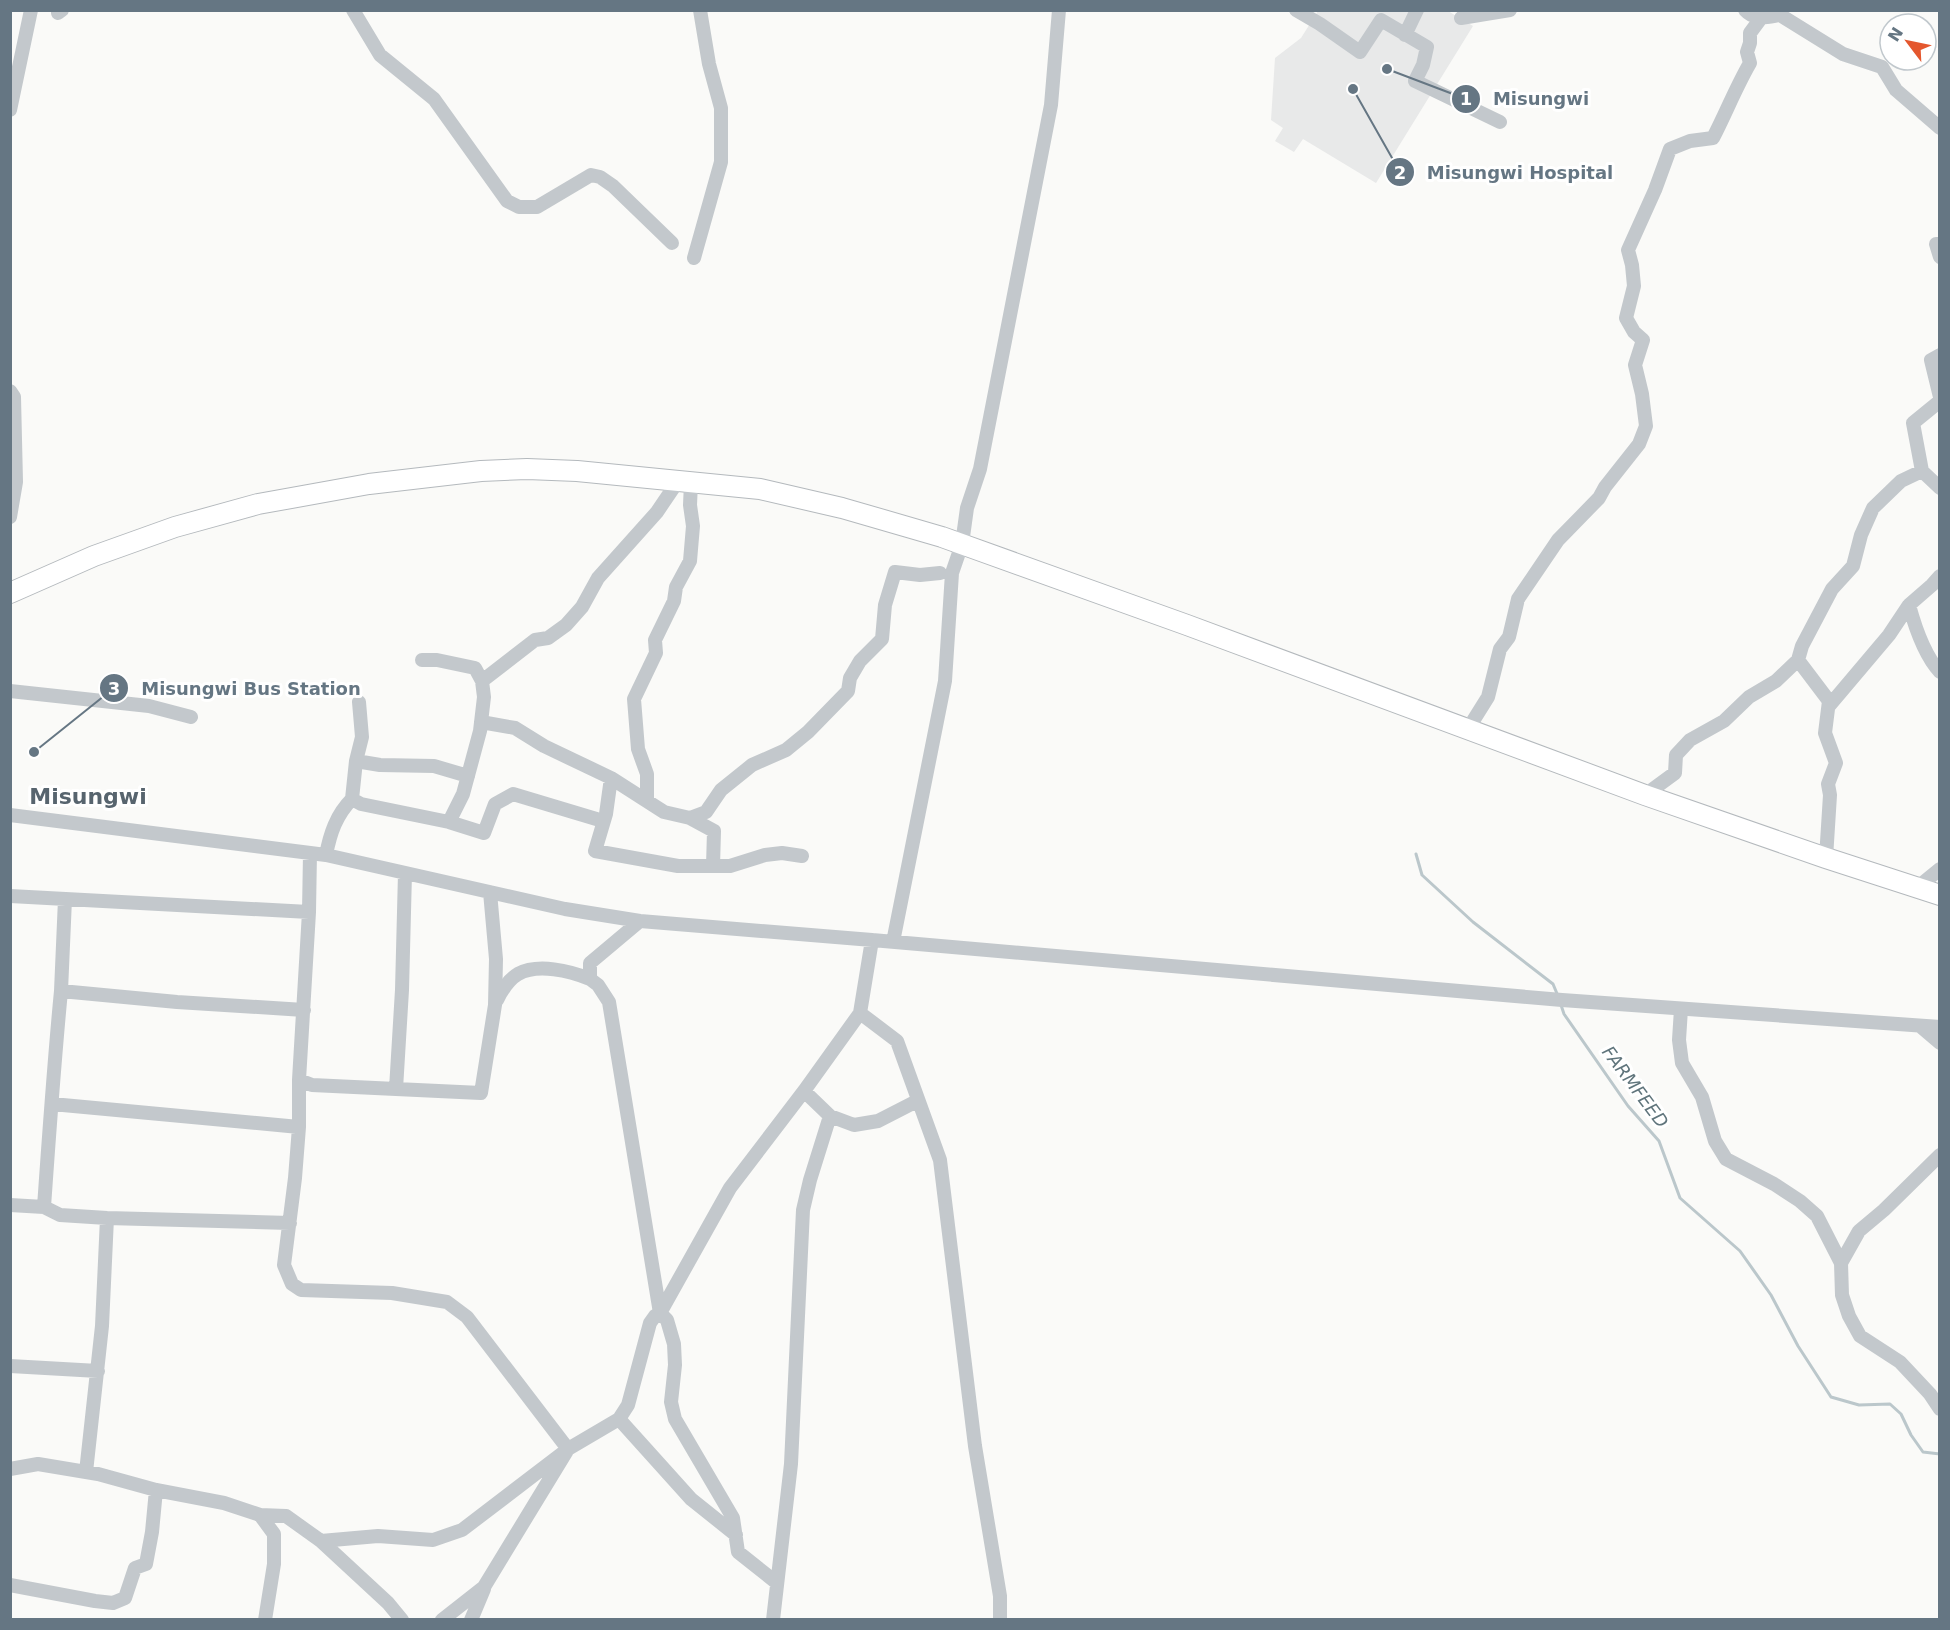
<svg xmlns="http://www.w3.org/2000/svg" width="1950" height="1630" font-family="'DejaVu Sans',sans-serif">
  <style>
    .built { fill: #e8e9e9 }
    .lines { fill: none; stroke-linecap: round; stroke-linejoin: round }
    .stream { stroke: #bbc7cb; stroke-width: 3 }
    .highway-casing { stroke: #b4b9bd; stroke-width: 22 }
    .minor { stroke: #c3c8cc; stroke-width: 14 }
    .highway { stroke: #fff; stroke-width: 20 }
    .labels { text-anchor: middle; stroke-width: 6; stroke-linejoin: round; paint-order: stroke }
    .water-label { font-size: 18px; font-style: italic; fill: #60757c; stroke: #fff }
    .district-label { font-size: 22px; font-weight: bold; fill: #57646e; stroke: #fff }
    .leader { fill: none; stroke: #657683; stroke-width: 2 }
    .callout-dot { fill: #657683; stroke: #fff; stroke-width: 2 }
    .mark-label { font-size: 18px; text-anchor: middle; font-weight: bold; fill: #fff }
    .callout-label { font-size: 18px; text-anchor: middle; font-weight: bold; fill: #657683; stroke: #fff; stroke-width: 6; stroke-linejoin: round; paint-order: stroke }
  </style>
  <rect width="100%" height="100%" fill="#fafaf8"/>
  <path class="built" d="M1318,11H1448L1473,26L1376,183L1303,139L1294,152L1275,141L1283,128L1271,120L1275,58L1301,38Z"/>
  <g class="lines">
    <path class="stream" d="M1416,854L1422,875L1473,922L1553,984L1558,996
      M1561,1005L1564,1014L1628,1106L1659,1141L1680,1198L1740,1251L1771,1295L1798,1346L1831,1397L1859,1405L1890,1404L1901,1414L1911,1435L1923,1452L1940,1454"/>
    <g class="highway-casing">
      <path id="highway" d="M10,593L94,556L175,527L258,504L369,484L481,471L527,469L577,471L760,489L842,508L942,537L1187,625L1645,795L1826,858L1940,895"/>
    </g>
    <path class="minor" d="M353,10L380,55L434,99L507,201L519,207H537L591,175L600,177L613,186L672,243
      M1296,10L1320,24L1360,52L1381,20L1427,47L1423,65L1415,81L1500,122
      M1745,10C1755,21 1767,17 1780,15L1843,54L1882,67L1896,90L1940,128
      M58,13L62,10
      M1461,18L1510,10
      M1405,35L1417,10
      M10,110L31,10
      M1940,244H1936L1940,257
      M694,258L721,162V108L709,64L700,10
      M1940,355L1931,360L1940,397
      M10,391L14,397L16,482L10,517
      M1922,471L1913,423L1940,401
      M1940,576L1932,585L1909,605C1915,627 1924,655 1940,672
      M422,660H437L475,668L482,681L484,697L480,731L463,794L449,822
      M1798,660L1829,701L1825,733L1836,763L1828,784L1830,795L1826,858
      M482,681L535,640L548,638L566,625L582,607L598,578L657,512L678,481
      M10,691L149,706L191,717
      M1829,706L1889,635L1909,605
      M481,722L515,728L544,746L611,778L664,812L690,818L714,831L713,866
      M1468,729L1488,697L1500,649L1509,637L1518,599L1558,540L1599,498L1605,487L1639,444L1646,426L1642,394L1635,365L1643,340L1634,332L1626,318L1634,286L1632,265L1628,250L1655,190L1670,149L1690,141L1713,138C1726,113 1736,87 1750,63L1747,52L1750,43V33L1767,10
      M356,761L380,765L434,766L468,776
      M611,778L606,814L595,851L678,866H730L765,855L782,853L802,856
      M1645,795L1675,773L1676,755L1690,740L1724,721L1749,697L1776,681L1798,660L1802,646L1832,589L1853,566L1861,535L1873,508L1901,481L1922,471L1940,488
      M352,799L361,804L449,822L484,833L495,804L513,794L603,821
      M647,800V774L638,749L634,699L656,653L655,640L674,601L676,587L690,561L693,526L690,505L691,483
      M10,815L326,855L565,909L640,921L872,940L1562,1000L1940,1027
      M690,818L706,812L721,790L752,765L786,750L808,732L848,691L850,678L860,661L882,639L885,605L895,572L920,575L940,573
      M310,853L309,912L299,1080V1127L295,1178L284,1265L292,1284L301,1290L392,1293L447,1302L467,1317L568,1449L462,1530L433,1540L378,1536L321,1541
      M326,855C330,834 336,815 352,799L356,761L362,737L359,702
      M1918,887L1940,869
      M10,896L309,912
      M640,921L590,963V979L598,985L609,1002L660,1313
      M893,942L945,681L952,573L962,544L967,508L980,469L1051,105L1059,10
      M61,991L65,899
      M497,1000C502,990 508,980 518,974C538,963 570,971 590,979
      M1681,1009L1679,1040L1682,1063L1702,1097L1715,1141L1726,1159L1774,1184L1800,1201L1817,1216L1841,1263
      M860,1013L897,1041L940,1160L975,1446L1000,1596V1620
      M1920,1026L1940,1043
      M299,1080L312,1085L396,1089L402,990L405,873
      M396,1089L481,1093L495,1005L496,959L490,892
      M52,1104L299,1127
      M830,1116L854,1125L878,1121L917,1101
      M1940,1155L1884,1210L1859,1231L1841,1263L1842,1295L1849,1316L1860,1336L1900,1362L1930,1394L1940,1409
      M10,1205L44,1207L60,1215L107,1218L290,1223
      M44,1207C49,1135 54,1063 61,991L177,1002L304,1010
      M660,1313L730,1188L804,1091L860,1013L872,940
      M10,1366L98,1371
      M619,1419L691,1499L736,1535
      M10,1469L38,1464L98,1474L156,1490L224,1503L260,1515L286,1516L321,1541L388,1603L402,1620
      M86,1472L102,1326L107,1218
      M260,1515L274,1534V1564L265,1620
      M10,1585L95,1601L113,1603L125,1598L135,1568L146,1564L152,1532L156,1490
      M442,1620L484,1587L568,1449L619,1419L628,1405L650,1323L655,1316L660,1313L667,1320L674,1344L675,1365L671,1402L675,1419L733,1518L738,1552L777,1583
      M471,1620L484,1589
      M773,1620L791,1464L803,1210L810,1180L830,1116L804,1091"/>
    <use href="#highway" class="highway"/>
  </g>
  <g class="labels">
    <g class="water-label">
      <text transform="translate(1635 1087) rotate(53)" y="6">FARMFEED</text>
    </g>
    <g class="district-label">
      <text x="88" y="804">Misungwi</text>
    </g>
  </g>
  <path class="leader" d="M1387 69L1466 99M1353 89L1400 172M34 752L114 688"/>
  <g class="callout-dot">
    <circle cx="1387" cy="69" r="6"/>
    <circle cx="1353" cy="89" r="6"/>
    <circle cx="34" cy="752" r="6"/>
    <circle cx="1466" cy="99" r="15"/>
    <circle cx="1400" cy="172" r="15"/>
    <circle cx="114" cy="688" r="15"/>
  </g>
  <g class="mark-label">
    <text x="1466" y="105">1</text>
    <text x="1400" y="179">2</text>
    <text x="114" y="695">3</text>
  </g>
  <g class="callout-label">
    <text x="1541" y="105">Misungwi</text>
    <text x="1520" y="179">Misungwi Hospital</text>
    <text x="251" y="695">Misungwi Bus Station</text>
  </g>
  <rect width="1950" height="1630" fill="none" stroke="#657683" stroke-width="24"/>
  <g transform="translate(1908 42) rotate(302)"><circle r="28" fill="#ffffff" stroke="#c1c8cd" stroke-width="1.5"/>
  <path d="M0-4.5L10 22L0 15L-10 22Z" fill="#e4572e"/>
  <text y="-9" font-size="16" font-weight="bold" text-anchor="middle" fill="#657683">N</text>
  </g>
</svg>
